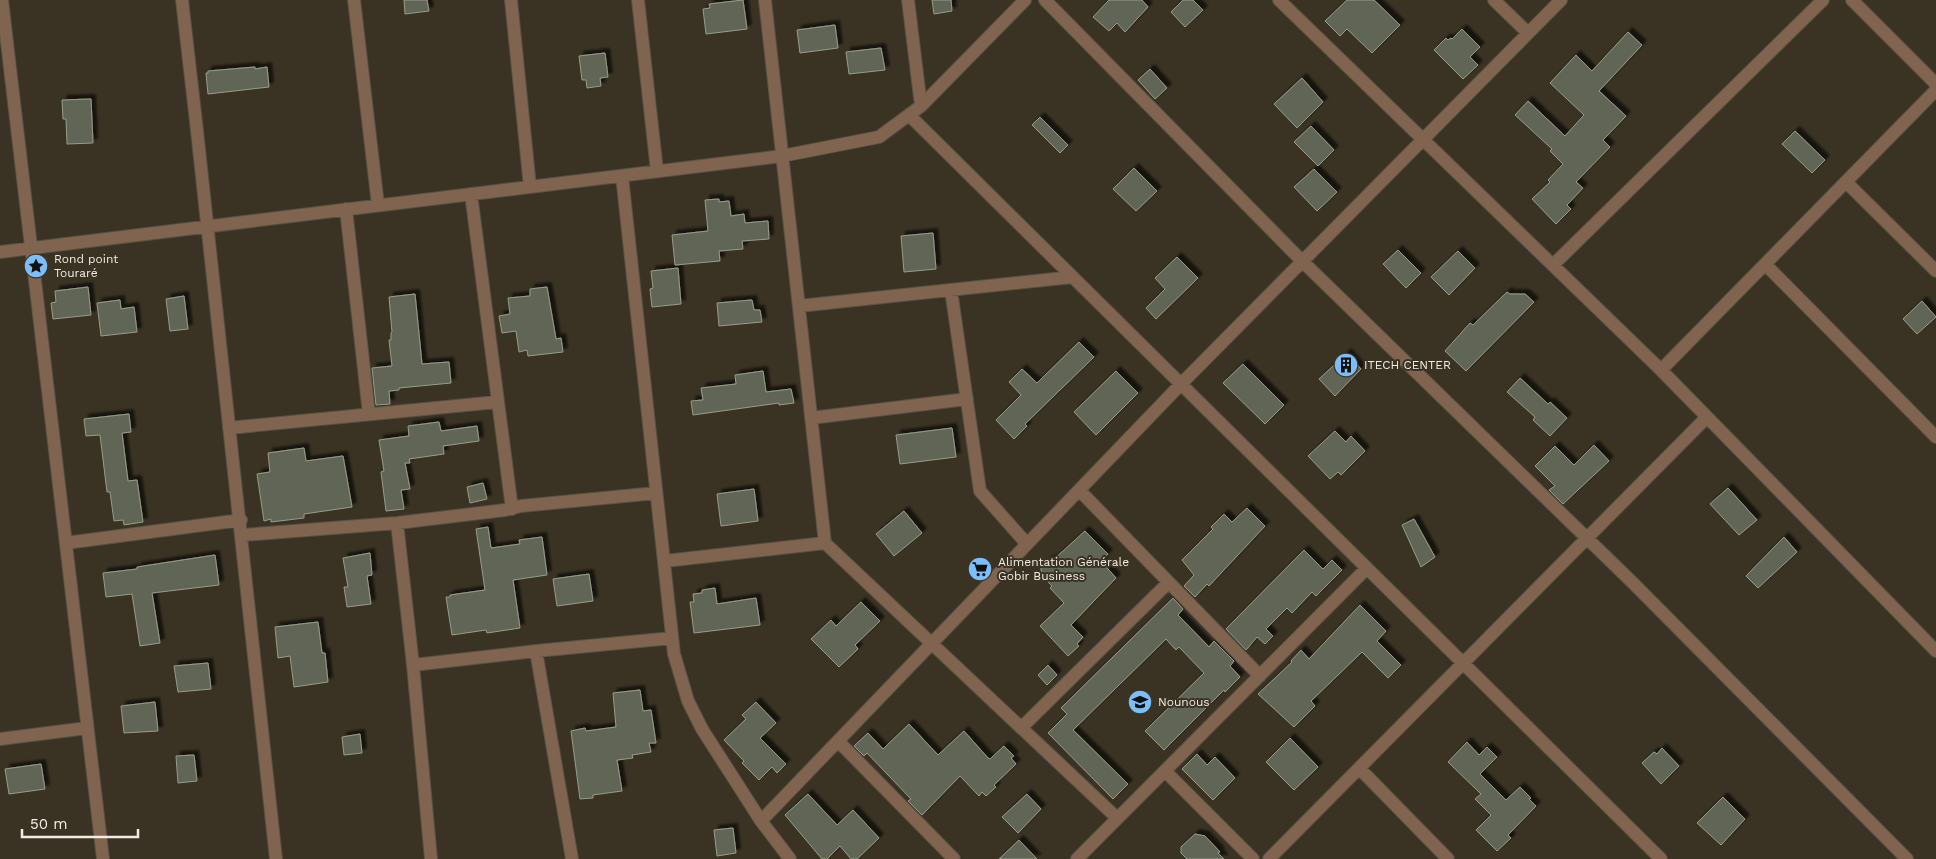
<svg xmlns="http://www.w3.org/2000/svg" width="1936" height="859" font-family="'Work Sans',sans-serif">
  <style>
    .building { fill: #616554; stroke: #989c8a; filter: url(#shadow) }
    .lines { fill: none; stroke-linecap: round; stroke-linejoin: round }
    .minor-casing { stroke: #575143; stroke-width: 14 }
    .minor { stroke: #816450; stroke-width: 12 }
    .labels { text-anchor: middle; stroke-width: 4; stroke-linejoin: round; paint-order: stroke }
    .poi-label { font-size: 12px; fill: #f2ede4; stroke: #3a3324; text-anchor: start }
  </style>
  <defs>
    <filter id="shadow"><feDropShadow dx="4.5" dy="-4.5" stdDeviation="1" flood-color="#0009"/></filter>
  </defs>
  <rect width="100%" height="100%" fill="#3a3324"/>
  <path class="building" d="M404,0H427L429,11L405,14Z
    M743,0L747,29L706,34L703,9L710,8L709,4Z
    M932,0H951L952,11L934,14Z
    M1109,0H1142L1148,7L1125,32L1117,23L1109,31L1093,17Z
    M1183,0H1193L1203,10L1185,27L1171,12Z
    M1347,0H1374L1400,25L1372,53L1347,29L1340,36L1325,21Z
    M835,25L838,48L800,53L797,30Z
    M1462,29L1480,47L1470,57L1478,65L1463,79L1434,50L1446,38L1448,40L1451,38L1452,39Z
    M1628,32L1642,45L1599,91L1626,116L1603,140L1610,147L1576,182L1583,188L1567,205L1571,209L1556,224L1532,199L1550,182L1548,180L1563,164L1550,151L1552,149L1515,115L1528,101L1565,136L1584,115L1550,83L1576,55L1592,71Z
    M881,48L885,70L849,74L846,52Z
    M605,53L608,77L600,78L601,86L587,88L586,80H582L579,56Z
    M255,67V69L267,67L269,87L208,94L206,73H208V71Z
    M1150,69L1167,88L1155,99L1138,80Z
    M1302,78L1323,102L1297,128L1274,104Z
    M91,99L93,143L67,144L66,119H63L62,100Z
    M1040,117L1068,145L1060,153L1032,125Z
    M1311,126L1334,150L1318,166L1294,142Z
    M1795,131L1825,160L1812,173L1782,144Z
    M1134,168L1157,191L1136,211L1113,189Z
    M1314,169L1337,192L1317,211L1294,187Z
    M719,199V202L729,201L731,216L744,214L745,223L768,221L769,239L742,241L743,249L719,251L720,261L675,265L672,235L708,231L705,200Z
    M933,233L936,269L904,272L901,236Z
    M1398,250L1421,273L1406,288L1383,264Z
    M1458,251L1475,268L1449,295L1431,277Z
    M1177,257L1198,278L1156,319L1146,308L1165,289L1155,278Z
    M678,268L681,304L652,307L650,289L653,288L651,271Z
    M88,287L91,315L53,319L51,303L56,302L55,291Z
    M547,287L556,339L561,338L563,352L528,356L527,350L519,352L516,331L502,333L499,316L510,314L508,298L530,296V289Z
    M1507,292L1510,294H1525L1534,302L1466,371L1445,351L1470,323L1473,325Z
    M415,294L422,364L449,362L451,383L399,388V390L389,391L390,404L376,405L372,368L392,366L389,340H391V333L392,332L389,297Z
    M184,296L188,329L170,331L166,299Z
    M120,300L121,309L134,307L137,332L101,336L97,303Z
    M752,300L754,310H760L762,322L719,326L717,303Z
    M1922,301L1936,317L1917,334L1903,319Z
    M1079,342L1094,357L1025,424L1027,426L1014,439L996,420L1021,395L1009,382L1022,369L1037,383Z
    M1347,353L1361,369L1335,396L1319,379Z
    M1243,364L1284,405L1265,424L1223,383Z
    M763,371L766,392L791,389L794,403L779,405V403L693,415L691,401L703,400L701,388L736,384L735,375Z
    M1116,371L1138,393L1096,435L1074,412Z
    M1520,378L1548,404L1550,402L1567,418L1550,436L1533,420L1535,417L1507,392Z
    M129,414L131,432L122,433L128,481L137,480L143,522L124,525L123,520L114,521L110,492H107L100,435L86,436L84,419Z
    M439,422L441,431L477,426L479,441L443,446L444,454L409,459L410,463H405L410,489L401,490L404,509L386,511L381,472L384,471L379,440L409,436L408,426Z
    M952,428L956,457L900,464L896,435Z
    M1335,431L1346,442L1351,436L1365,451L1341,475L1338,472L1330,479L1308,456Z
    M1594,445L1609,461L1563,504L1549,490L1555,486L1535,466L1555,446L1574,465Z
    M304,448L306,461L343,456L352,507L304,514V518L271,522V519L264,521L257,474L270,472L268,453Z
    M483,483L487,499L470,503L467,487Z
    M1728,488L1757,520L1739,535L1710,504Z
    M754,489L758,521L721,526L717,494Z
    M1247,508L1265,526L1209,586L1207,584L1195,597L1184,586L1194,575L1182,560L1213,529L1211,527L1224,514L1232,522Z
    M904,511L922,533L894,556L876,534Z
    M1414,519L1435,557L1421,567L1402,525Z
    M488,527L491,548L520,544L519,540L542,537L547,575L513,580L520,628L487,633L486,630L452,635L446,597H450V595L485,590L476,529Z
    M1085,531L1108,554L1101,561L1116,578L1071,625L1083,637L1077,644L1079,646L1068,656L1040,626L1064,603L1050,588L1052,586L1043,577L1045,576L1041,571V568L1050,559L1052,561Z
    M1784,537L1797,552L1758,588L1746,576Z
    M1304,550L1323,569L1332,560L1342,570L1316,596L1312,592L1292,613L1287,608L1266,629L1273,636L1265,644L1257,637L1246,650L1226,629Z
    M370,553L372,575L367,576L371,604L347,607L344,587H348L343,558Z
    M215,555L219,585L152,593L160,643L140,646L132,594L106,597L103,573L137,569V567Z
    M589,574L593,601L557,606L553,579Z
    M715,588L717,604L756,598L760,625L694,633L690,602H694L693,594L702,593V590Z
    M1173,598L1183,609L1178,615L1209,647L1214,641L1234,661L1230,666L1240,677L1225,692L1224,690L1164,750L1145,731L1204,673L1179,647L1176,650L1166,639L1073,730L1128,784L1113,799L1048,733L1067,714L1061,708Z
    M861,602L880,621L855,645L858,649L839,667L811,639L831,620L836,626Z
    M1360,605L1386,631L1377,641L1401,665L1388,678L1362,652L1311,701L1315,706L1294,727L1258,694L1292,662L1291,661L1301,650L1309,659Z
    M318,622L322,653H325L328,682L294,687L290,656L278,658L275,627Z
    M208,663L211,689L178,692L174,666Z
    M1048,665L1057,675L1047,685L1038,675Z
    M640,690L643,711L651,710L656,743H649L651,752L632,755L633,758L617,760L622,791L593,795V798L580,799L571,731L585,728L586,731L616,727L613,693Z
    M155,702L158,731L124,733L121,706Z
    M756,702L776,723L760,738L786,764L777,773L772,767L759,780L742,763L744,761L724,740L746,719L742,715Z
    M909,724L938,755L964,731L988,758L990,759L1004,746L1014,756L1011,758L1016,764L994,785L996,787L986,796L982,792L979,796L960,776L922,815L908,801L911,799L867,753L864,756L854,746L868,733L883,749Z
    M360,734L362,753L344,755L342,737Z
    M1290,738L1318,767L1294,790L1266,762Z
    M1467,742L1479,755L1487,747L1497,757L1480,774L1506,800L1520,787L1531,798L1529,799L1536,806L1508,835L1511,838L1497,851L1476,830L1491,815L1475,799L1481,794L1448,762Z
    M1662,748L1679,766L1661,784L1642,763L1654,752L1657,754Z
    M1197,754L1207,765L1215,757L1235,778L1213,800L1182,769Z
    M194,755L197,781L178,783L176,756Z
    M41,764L45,789L9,794L5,769Z
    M808,794L837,825L853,810L879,838L857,859H851L840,846L827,859H822L785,815Z
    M1027,794L1041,809L1018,833L1002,817Z
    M1723,797L1745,819L1721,845L1697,823Z
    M733,828L736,853L717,856L714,830Z
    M1195,834L1205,836L1220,852L1218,853L1224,859H1187L1181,853V847Z
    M1019,840L1037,859H999Z"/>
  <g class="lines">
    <g class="minor-casing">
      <path id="minor" d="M2,0L103,859
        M182,0C215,286 247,572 276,859
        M354,0L378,205
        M511,0L530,187
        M638,0L657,171
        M765,0L825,543L1117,818
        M908,0L921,106
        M1045,0L1302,261L1633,583L1907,859
        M1279,0L1661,370L1936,651
        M1494,0L1528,33
        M1852,0L1936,84
        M909,115L1661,859
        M622,176L674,654L688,701L702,729L761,821L790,859
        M1846,182L1936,271
        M471,194L512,509
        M346,209L369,414
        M0,252L782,156L879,137L921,106L1025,0
        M1765,264L1936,437
        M1553,265L1823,0
        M951,290L980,491L1027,544
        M799,306L1073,277
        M1661,370L1936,90
        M811,418L967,399
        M229,428L497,402
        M1079,490L1260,676
        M397,523L413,665L431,859
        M243,535L397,523L505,510L521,506L656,493
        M66,543L241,520
        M665,561L825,543
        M536,651L572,859
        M413,665L536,651L672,638
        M1021,728L1168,583
        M0,739L87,728
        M838,741L954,859
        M1359,768L1448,859
        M1165,771L1253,859
        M761,821L1181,384L1561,0
        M1077,859L1367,568
        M1269,859L1707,417"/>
    </g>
    <use href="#minor" class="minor"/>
  </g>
  <defs>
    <g id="sight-disc" transform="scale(1.25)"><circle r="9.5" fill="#7bbef8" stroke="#3a3324"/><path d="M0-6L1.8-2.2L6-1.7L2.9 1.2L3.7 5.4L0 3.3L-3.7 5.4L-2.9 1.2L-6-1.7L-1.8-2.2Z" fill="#111"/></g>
    <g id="building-disc" transform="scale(1.25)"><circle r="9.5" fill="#7bbef8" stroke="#3a3324"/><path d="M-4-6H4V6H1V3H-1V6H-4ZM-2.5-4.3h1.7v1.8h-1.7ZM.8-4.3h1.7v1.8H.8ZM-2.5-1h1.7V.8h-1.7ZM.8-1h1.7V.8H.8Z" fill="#111"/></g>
    <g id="supermarket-disc" transform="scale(1.25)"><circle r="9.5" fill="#7bbef8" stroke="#3a3324"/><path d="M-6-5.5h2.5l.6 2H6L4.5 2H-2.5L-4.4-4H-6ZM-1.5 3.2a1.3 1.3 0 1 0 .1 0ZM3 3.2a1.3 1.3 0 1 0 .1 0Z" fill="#111"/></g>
    <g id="school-disc" transform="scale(1.25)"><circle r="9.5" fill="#7bbef8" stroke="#3a3324"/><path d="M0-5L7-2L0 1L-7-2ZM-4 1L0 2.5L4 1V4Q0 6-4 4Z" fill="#111"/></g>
  </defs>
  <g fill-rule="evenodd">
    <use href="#sight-disc" x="36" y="266"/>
    <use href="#building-disc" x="1346" y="365"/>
    <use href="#supermarket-disc" x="980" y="569"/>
    <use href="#school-disc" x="1140" y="702"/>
  </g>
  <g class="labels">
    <g class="poi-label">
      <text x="54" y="263">Rond point<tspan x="54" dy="14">Touraré</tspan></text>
      <text x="1364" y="369">ITECH CENTER</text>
      <text x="998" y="566">Alimentation Générale<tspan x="998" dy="14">Gobir Business</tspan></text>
      <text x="1158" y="706">Nounous</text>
    </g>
  </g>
  <path d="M22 829v8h116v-8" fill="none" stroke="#f2ede4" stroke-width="2.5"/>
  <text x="30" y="829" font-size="15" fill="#f2ede4" stroke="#3a3324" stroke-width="4" paint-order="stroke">50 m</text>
</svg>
